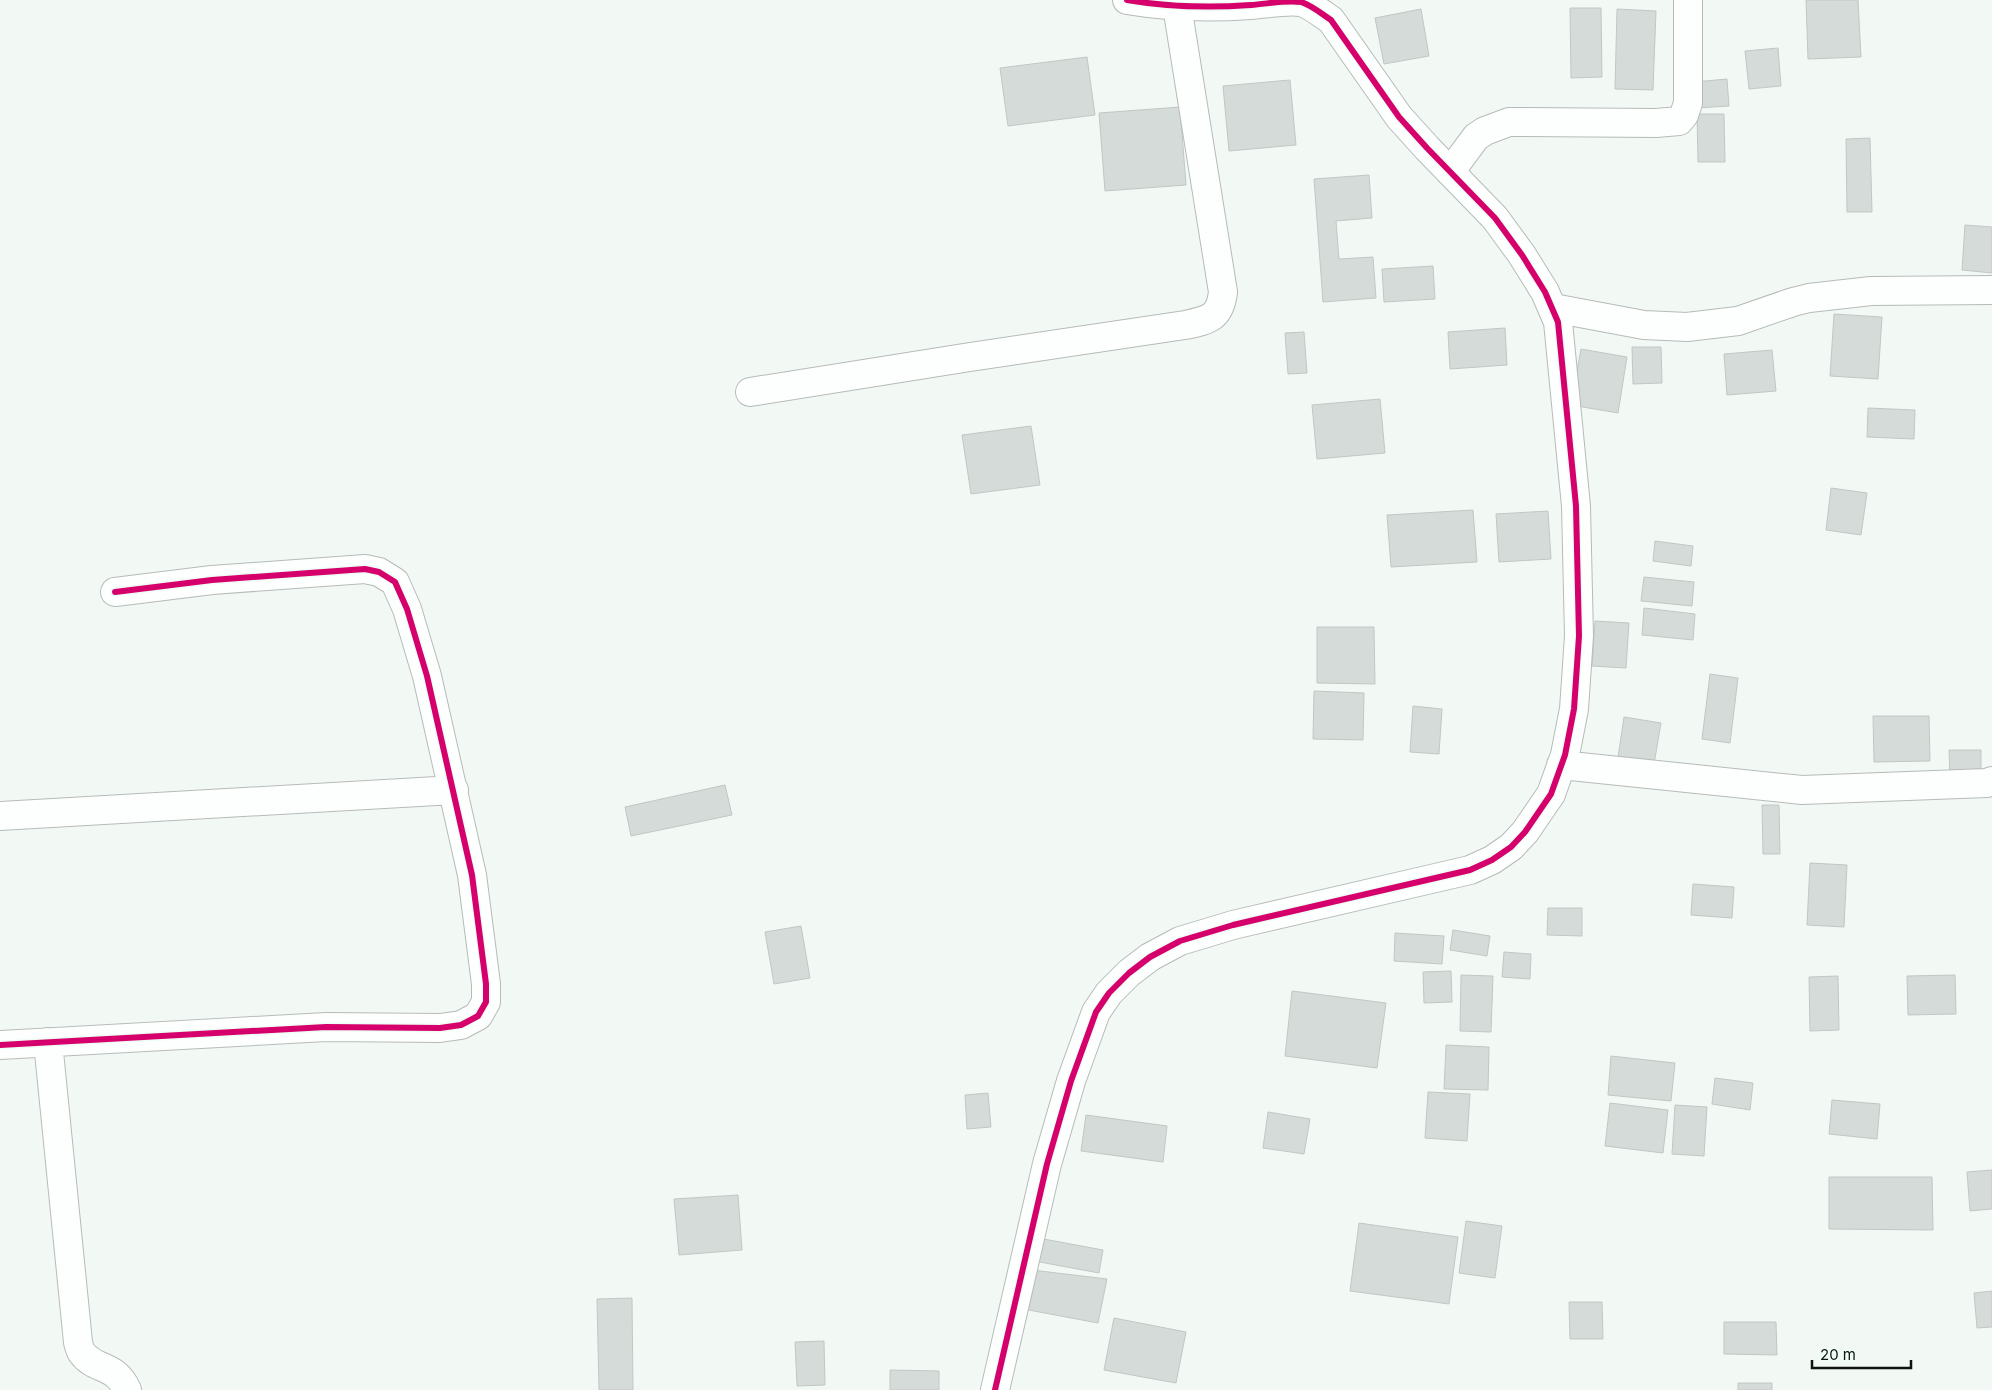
<svg xmlns="http://www.w3.org/2000/svg" width="1992" height="1390" font-family="Inter,sans-serif">
  <style>
    .building { fill: #d5dbd8; stroke: #c2c7c4 }
    .lines { fill: none; stroke-linecap: round; stroke-linejoin: round }
    .minor-casing { stroke: #b6bbb8; stroke-width: 30 }
    .minor { stroke: #fdfefe; stroke-width: 28 }
    .cycleway-casing { stroke: #effcf5; stroke-width: 9 }
    .cycleway { stroke: #d6006c; stroke-width: 6 }
  </style>
  <rect width="100%" height="100%" fill="#f2f9f5"/>
  <path class="building" d="M1806,0H1858L1861,57L1808,59Z
    M1570,8H1601L1602,77L1571,78Z
    M1421,9L1429,56L1384,64L1375,18Z
    M1617,9L1656,11L1653,90L1615,89Z
    M1778,48L1781,86L1749,89L1745,51Z
    M1087,57L1095,115L1008,126L1000,68Z
    M1727,79L1729,106L1697,108L1694,82Z
    M1290,80L1296,145L1229,151L1223,86Z
    M1180,107L1186,185L1105,191L1099,113Z
    M1697,114H1724L1725,162H1698Z
    M1870,138L1872,212H1847L1846,139Z
    M1369,175L1372,218L1336,221L1339,259L1373,257L1376,298L1323,302L1314,179Z
    M1965,225L1992,227V273L1962,270Z
    M1433,266L1435,299L1384,302L1382,269Z
    M1834,314L1882,317L1878,379L1830,376Z
    M1505,328L1507,365L1450,369L1448,332Z
    M1304,332L1307,373L1288,374L1285,333Z
    M1632,347H1661L1662,383L1633,384Z
    M1581,349L1627,357L1618,413L1571,405Z
    M1772,350L1776,391L1727,395L1724,354Z
    M1380,399L1385,453L1317,459L1312,405Z
    M1868,408L1915,410L1914,439L1867,437Z
    M1031,426L1040,485L971,494L962,435Z
    M1831,488L1867,493L1861,535L1826,530Z
    M1473,510L1477,562L1391,567L1387,515Z
    M1548,511L1551,559L1499,562L1496,514Z
    M1655,541L1693,546L1691,566L1653,561Z
    M1644,577L1694,582L1692,606L1641,601Z
    M1644,608L1695,614L1693,640L1642,635Z
    M1595,621L1629,623L1626,668L1592,666Z
    M1317,627H1374L1375,684L1317,683Z
    M1710,674L1738,678L1730,743L1702,739Z
    M1314,691L1364,693L1363,740L1313,739Z
    M1413,706L1442,709L1439,754L1410,752Z
    M1873,716H1929L1930,761L1874,762Z
    M1624,717L1661,723L1653,770L1617,764Z
    M1949,750H1981V778L1950,779Z
    M725,785L732,815L631,836L625,807Z
    M1762,805H1779L1780,854H1763Z
    M1810,863L1847,865L1844,927L1807,925Z
    M1693,884L1734,887L1732,918L1691,915Z
    M1548,908H1582V936L1547,935Z
    M801,926L810,978L774,984L765,932Z
    M1453,930L1490,936L1487,956L1450,950Z
    M1395,933L1444,936L1442,964L1394,961Z
    M1504,952L1531,954L1530,979L1502,977Z
    M1451,971L1452,1002L1424,1003L1423,972Z
    M1461,975L1493,976L1491,1032L1460,1031Z
    M1955,975L1956,1014L1908,1015L1907,976Z
    M1838,976L1839,1030L1810,1031L1809,977Z
    M1292,991L1386,1003L1377,1068L1285,1056Z
    M1446,1045L1489,1047L1488,1090L1444,1089Z
    M1611,1056L1675,1063L1671,1101L1608,1095Z
    M1715,1078L1753,1083L1750,1110L1712,1104Z
    M1428,1092L1470,1094L1467,1141L1425,1138Z
    M988,1093L991,1127L967,1129L965,1095Z
    M1832,1100L1880,1104L1877,1139L1829,1134Z
    M1610,1103L1668,1110L1663,1153L1605,1146Z
    M1675,1105L1707,1107L1704,1156L1672,1154Z
    M1268,1112L1310,1119L1304,1154L1263,1148Z
    M1086,1115L1167,1126L1163,1162L1081,1151Z
    M1992,1170V1209L1970,1211L1967,1172Z
    M1829,1177H1932L1933,1230L1829,1229Z
    M738,1195L742,1250L679,1255L674,1199Z
    M1466,1221L1502,1226L1495,1278L1459,1273Z
    M1359,1223L1458,1237L1449,1304L1350,1291Z
    M1033,1237L1103,1250L1099,1273L1029,1260Z
    M1032,1270L1107,1279L1098,1323L1018,1308Z
    M1992,1291V1327L1977,1328L1974,1293Z
    M632,1298L633,1390H599L597,1299Z
    M1569,1302H1602L1603,1339H1570Z
    M1114,1318L1186,1332L1176,1383L1104,1370Z
    M1724,1322H1776L1777,1355L1724,1354Z
    M824,1341L825,1385L797,1386L795,1342Z
    M890,1370L939,1371V1390H890Z
    M1738,1383H1772V1390H1738Z"/>
  <g class="lines">
    <g class="minor-casing">
      <path id="minor" d="M1450,172L1476,137L1485,131L1509,122L1656,123L1679,121L1684,115L1688,103V0
        M1553,308L1644,325L1687,327L1738,321L1793,302L1809,298L1871,291L1992,290
        M750,392L970,357L1185,325C1209,320 1220,318 1223,292L1177,6
        M1561,765L1802,790L1987,783L1992,781
        M0,816L454,790
        M48,1042L78,1342C79,1346 80,1351 82,1353C95,1371 115,1363 127,1390
        M0,1045L326,1027L440,1028L461,1025L478,1016L486,1002V984L472,875L427,676L407,609L395,582L379,572L365,569L212,580L115,592
        M995,1390L1047,1164L1071,1081L1096,1012L1109,993L1129,973L1150,957L1180,941L1233,925L1470,870L1492,860L1511,847L1525,832L1551,794L1565,755L1574,709L1579,636L1576,506L1558,322L1545,292L1522,255L1495,218L1427,148L1399,117L1331,20C1322,14 1311,5 1301,2C1284,0 1267,4 1251,5C1209,8 1168,7 1127,0"/>
    </g>
    <use href="#minor" class="minor"/>
    <g class="cycleway-casing">
      <path id="cycleway" d="M0,1045L326,1027L440,1028L461,1025L478,1016L486,1002V984L472,875L427,676L407,609L395,582L379,572L365,569L212,580L115,592
        M995,1390L1047,1164L1071,1081L1096,1012L1109,993L1129,973L1150,957L1180,941L1233,925L1470,870L1492,860L1511,847L1525,832L1551,794L1565,755L1574,709L1579,636L1576,506L1558,322L1545,292L1522,255L1495,218L1427,148L1399,117L1331,20C1322,14 1311,5 1301,2C1284,0 1267,4 1251,5C1209,8 1168,7 1127,0"/>
    </g>
    <use href="#cycleway" class="cycleway"/>
  </g>
  <path d="M1812 1360v8h99v-8" fill="none" stroke="#0e1210" stroke-width="2.5"/>
  <text x="1820" y="1360" font-size="15" fill="#0e1210" stroke="#effcf5" stroke-width="4" paint-order="stroke">20 m</text>
</svg>
